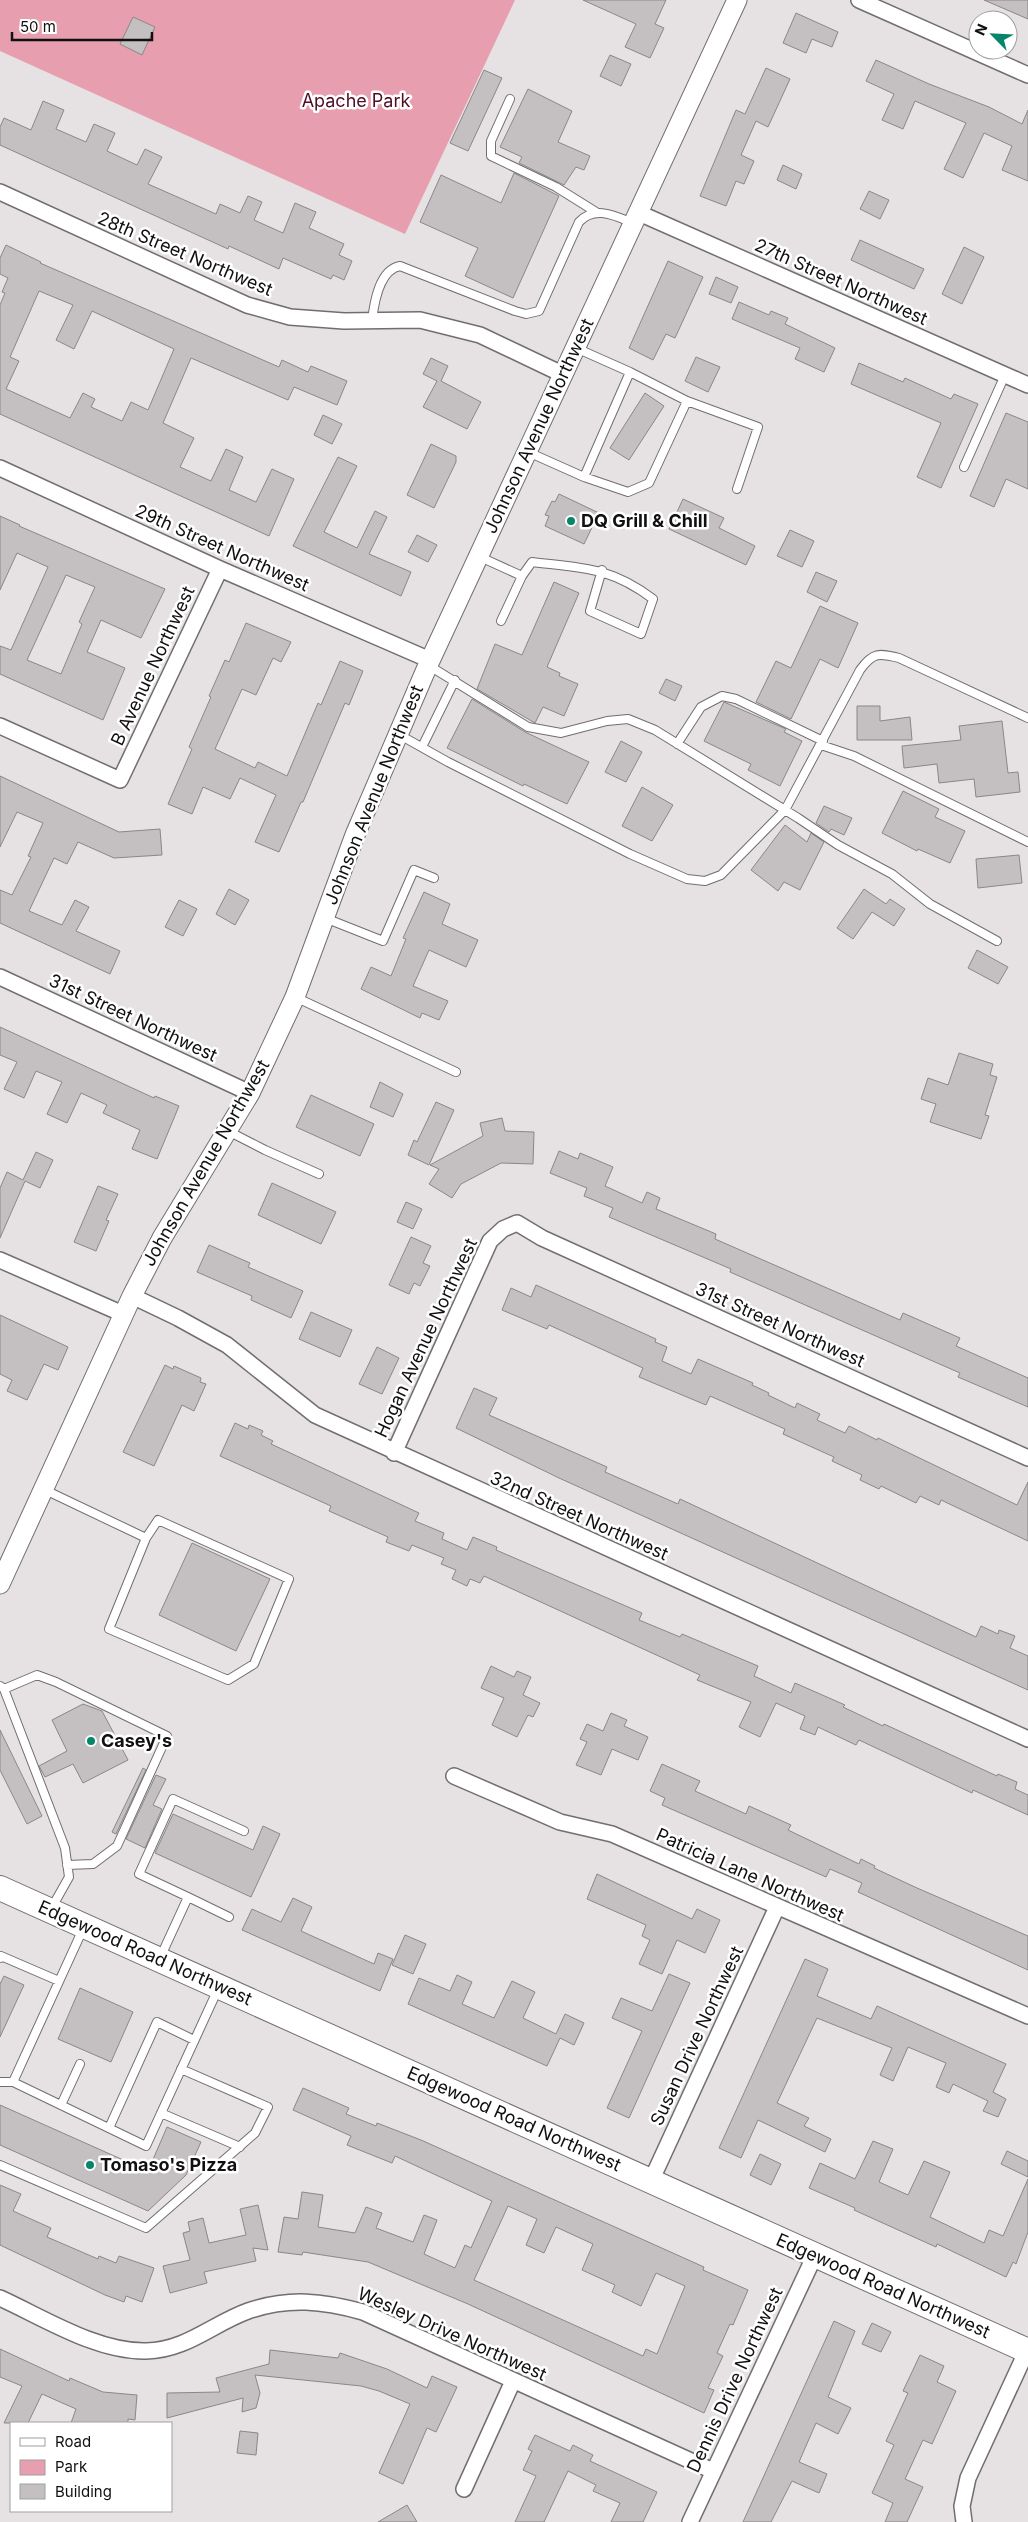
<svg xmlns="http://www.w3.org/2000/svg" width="1028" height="2522" font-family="Inter,sans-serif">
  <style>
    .green { fill: #e79eaf }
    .building { fill: #c4c0c1; stroke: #8b8788; fill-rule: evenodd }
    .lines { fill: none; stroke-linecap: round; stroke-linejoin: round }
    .service-casing { stroke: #726e6f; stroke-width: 10 }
    .minor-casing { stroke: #726e6f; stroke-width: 18 }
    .tertiary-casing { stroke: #726e6f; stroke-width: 21 }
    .primary-casing { stroke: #726e6f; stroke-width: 26 }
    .service { stroke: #fff; stroke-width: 8 }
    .minor { stroke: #fff; stroke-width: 15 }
    .tertiary { stroke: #fff; stroke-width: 19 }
    .primary { stroke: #fff; stroke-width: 24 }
    .poi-dot { fill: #05866a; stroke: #fff; stroke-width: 2 }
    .labels { text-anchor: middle; stroke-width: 5; stroke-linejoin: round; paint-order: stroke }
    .park-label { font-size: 18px; fill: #4f0e25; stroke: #fff }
    .street-label { font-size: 18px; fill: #111010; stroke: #fff }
    .poi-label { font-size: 18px; font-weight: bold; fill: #111010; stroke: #fff; text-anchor: start }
  </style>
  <rect width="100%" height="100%" fill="#e6e2e3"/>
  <path class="green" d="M0,0H515L405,234L0,51Z"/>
  <path class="building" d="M583,0H666L655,24L664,28L650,58L625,47L636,24Z
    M984,0H1028V19Z
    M796,13L838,32L832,47L812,39L806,53L783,43Z
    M133,17L155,27L142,55L120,44Z
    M610,55L631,64L621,86L600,76Z
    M876,60L929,84L989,107L1022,124L1028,110V181L1002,170L1012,146L984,133L963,178L944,169L966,123L915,101L903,129L882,120L894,94L866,81Z
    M766,68L790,79L768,127L756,121L741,155L754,161L744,184L736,181L726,206L700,196L736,110L745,114Z
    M484,70L502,78L468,151L450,143Z
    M528,89L572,111L558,142L590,156L584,170L576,167L564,185L519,163L522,157L500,147Z
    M43,101L64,110L56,129L86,142L94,124L115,133L107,151L137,165L145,149L162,157L148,184L216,214L220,204L240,213L248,196L262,202L254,220L283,233L295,203L316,212L309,228L344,244L339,255L352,261L344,280L333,275L331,279L283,258L279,269L229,246L228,249L0,145V127L4,118L31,130Z
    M783,165L802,174L796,189L777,180Z
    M514,173L559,196L513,298L465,276L478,248L420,222L441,175L501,203Z
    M869,191L889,200L880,219L860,209Z
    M860,240L924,269L914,289L851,260Z
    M6,245L41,262L40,263L279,367L282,360L308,372L311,366L347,381L337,405L294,387L288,400L191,358L163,423L194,438L180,467L211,481L226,449L243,457L229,490L256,502L272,469L294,479L269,536L0,414V305L5,293L2,292L8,278L0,274V258ZM39,291L73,305L56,340L74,349L92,311L174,349L148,410L131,402L122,421L91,407L95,399L83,393L70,418L6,389L19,361L10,357Z
    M964,247L984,257L962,304L942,294Z
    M668,261L703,277L675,338L666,334L653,360L629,348Z
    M716,277L738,287L731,303L709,294Z
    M739,302L769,315L771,311L788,318L785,324L835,348L824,372L795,359L800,348L732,319Z
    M696,357L720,367L708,392L685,381Z
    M431,358L448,366L441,381L481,402L467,429L423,407L437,381L423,374Z
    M859,363L903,382L905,378L951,399L954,394L978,404L941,488L917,477L941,423L851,384Z
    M645,393L664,406L629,460L610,448Z
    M1006,413L1028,422V489L1006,479L994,507L970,496Z
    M323,415L342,424L332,444L314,435Z
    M431,444L456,456V462L434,508L407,495Z
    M338,457L357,466L324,532L357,548L375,511L387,517L369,554L411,572L401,596L293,546Z
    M559,494L599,513L584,544L545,526L549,516L545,515L552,501L555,502Z
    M683,499L724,518L719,528L755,546L746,565L669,529Z
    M0,516L20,525L19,526L165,589L141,638L101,620L87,652L125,668L103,720L0,674V646L11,650L48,567L17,553L0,590ZM66,575L95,587L79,622L82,624L61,674L27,660Z
    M790,530L814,541L802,567L777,556Z
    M417,535L437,545L428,562L408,552Z
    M816,572L837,581L827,602L807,592Z
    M554,582L579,593L547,667L560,673L559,676L578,684L564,716L543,707L535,723L477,689L495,644L522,655Z
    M820,606L858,623L838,668L820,659L791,719L756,702L776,661L791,668Z
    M246,623L291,642L281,662L273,658L256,695L242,689L215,749L255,768L258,762L287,776L318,703L321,705L340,661L363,671L349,705L345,703L303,802H301L279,852L255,842L276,795L240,778L230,799L203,787L192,814L168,804L192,749L189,747L211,697L209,696L225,660L229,662Z
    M666,679L682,686L675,701L659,693Z
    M472,699L525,732L589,762L567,804L524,784L523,786L447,748Z
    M724,702L786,729L784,732L802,741L780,786L748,770L751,764L704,741Z
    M857,706H880V721L910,717L912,740H857Z
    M1002,721L1008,773L1018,772L1020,792L976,797L974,779L939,783L937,764L904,768L902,746L961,740L959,726Z
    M621,741L642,752L626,782L605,772Z
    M0,776L119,832L160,829L162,855L114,858L78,842L67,864L54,858L29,911L62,925L75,900L89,907L76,931L120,951L110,974L0,923V890L12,895L31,857L28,856L43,823L17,812L0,847Z
    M642,787L673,805L652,841L622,826Z
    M903,791L939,809L935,817L965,831L950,863L918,849L917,851L882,833Z
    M824,806L852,818L844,835L831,829L829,832L816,823Z
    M785,825L807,842L811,833L824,842L800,890L784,882L778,891L751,870Z
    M1019,855L1022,883L978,888L976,859Z
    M229,889L249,900L235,925L216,914Z
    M864,889L886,904L890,899L905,909L894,926L872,912L853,939L837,928Z
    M424,892L450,904L442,924L478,940L466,967L429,950L413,986L448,1001L439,1020L422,1013L420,1018L361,989L371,967L391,976L406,939L403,938Z
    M179,900L197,909L183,936L165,927Z
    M977,950L1008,967L998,984L968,968Z
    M0,1027L154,1098L155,1096L179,1106L157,1159L132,1149L140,1130L103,1113L107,1105L81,1093L67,1123L47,1114L62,1082L36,1071L24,1098L4,1089L17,1062L0,1055Z
    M959,1053L993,1064L990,1075L997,1077L985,1115L989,1116L981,1139L930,1122L936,1104L921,1099L928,1078L948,1085Z
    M380,1082L403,1094L393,1117L370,1107Z
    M311,1095L374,1124L360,1156L296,1127Z
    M436,1102L454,1110L429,1165L408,1155L414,1140L417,1142Z
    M502,1118L505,1131L534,1132L533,1164L501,1163L461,1184L452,1198L429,1184L439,1169L430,1165L483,1136L480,1123Z
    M559,1151L578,1159L580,1153L613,1167L605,1186L642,1203L647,1192L660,1198L656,1209L716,1234L715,1239L900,1320L903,1313L960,1338L956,1346L1028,1378V1407L958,1377L960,1373L730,1272L731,1269L609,1217L613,1208L584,1196L587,1188L550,1173Z
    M36,1152L53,1160L40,1188L25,1181L0,1238V1188L7,1172L23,1180Z
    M272,1183L336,1212L321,1244L258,1215Z
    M98,1186L118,1194L106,1220L109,1221L96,1251L74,1242Z
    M406,1202L422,1209L413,1229L397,1222Z
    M411,1237L431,1246L423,1263L430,1266L420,1286L414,1283L409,1294L389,1285Z
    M209,1245L250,1263L248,1267L303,1291L291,1318L251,1300L252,1296L197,1272Z
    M536,1285L656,1339L655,1342L667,1347L662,1361L691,1374L698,1359L753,1383L752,1385L769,1393L768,1395L795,1408L797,1403L820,1414L817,1420L845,1433L849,1426L877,1440L878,1438L1017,1505L1028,1482V1541L941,1500L939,1505L920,1496L916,1503L881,1486L879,1489L860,1480L862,1475L832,1461L834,1457L783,1434L785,1429L710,1396L706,1405L639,1377L643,1368L549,1325L547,1329L502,1310L511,1288L531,1297Z
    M311,1312L352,1330L340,1357L299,1339Z
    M0,1315L68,1347L58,1370L44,1364L27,1400L7,1391L12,1380L0,1374Z
    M377,1347L399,1358L382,1394L359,1384Z
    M165,1365L173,1369L174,1366L201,1378L200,1382L206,1384L194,1411L182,1405L154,1466L123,1452Z
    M474,1388L497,1398L489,1415L607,1467L605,1472L678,1504L680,1499L976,1637L981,1626L998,1634L999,1630L1015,1636L1010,1648L1028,1656V1690L559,1478L456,1428Z
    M235,1423L248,1429L249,1425L263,1431L261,1435L273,1441L271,1444L419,1513L415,1521L444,1533L442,1539L467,1550L473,1537L497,1547L496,1550L642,1613L639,1620L680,1637L682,1634L758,1666L754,1676L791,1693L795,1683L845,1705L843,1707L883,1726L884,1724L997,1776L998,1774L1017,1782L1015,1789L1028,1795V1815L973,1790L972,1793L859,1740L856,1745L818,1727L815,1735L800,1729L805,1716L776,1703L760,1737L739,1727L751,1702L697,1680L700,1675L484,1576L480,1583L470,1579L467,1586L452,1579L456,1570L441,1564L444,1558L412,1545L409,1551L386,1542L388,1537L329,1511L331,1506L220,1456Z
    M192,1543L270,1579L236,1651L159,1615Z
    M491,1666L514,1677L517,1671L531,1677L523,1695L540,1703L533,1717L528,1715L517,1737L492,1725L504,1698L481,1688Z
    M83,1704L102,1711L128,1760L83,1783L73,1764L45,1777L39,1766L67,1751L52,1720Z
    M611,1713L627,1720L624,1726L648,1737L638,1760L612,1749L601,1775L576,1765L587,1742L580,1739L587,1724L603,1731Z
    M0,1730L42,1816L27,1824L0,1770Z
    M662,1764L700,1781L695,1791L746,1814L749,1806L791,1825L788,1830L859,1864L861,1859L875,1866L874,1868L917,1888L1028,1936V1970L858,1892L862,1883L830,1869L826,1877L662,1805L665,1798L650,1791Z
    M143,1768L146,1770L116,1834L112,1832Z
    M156,1775L166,1779L153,1805L162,1809L145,1848L126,1839Z
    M173,1814L253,1850L263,1826L280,1834L251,1897L155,1853Z
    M597,1874L692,1919L697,1909L720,1920L705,1953L677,1940L662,1974L639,1964L650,1940L642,1936L646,1925L587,1899Z
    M293,1898L312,1907L301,1931L374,1964L378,1953L393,1959L380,1991L242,1930L252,1909L281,1922Z
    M405,1935L426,1944L413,1974L392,1965Z
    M805,1959L828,1969L817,1996L871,2019L877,2006L1006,2064L993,2092L1006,2099L998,2117L983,2111L988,2101L953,2084L949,2093L936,2087L946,2063L908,2047L893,2081L880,2075L892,2048L817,2018L777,2103L809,2118L804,2126L831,2139L825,2152L758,2120L741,2158L719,2148Z
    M669,1974L690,1983L629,2118L607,2108L642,2031L612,2018L621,1998L652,2011Z
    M457,1975L472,1982L462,2004L494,2018L512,1981L535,1992L523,2018L556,2034L565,2014L584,2023L574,2045L560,2038L547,2066L408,2004L419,1978L450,1991Z
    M4,1976L24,1985L0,2037V1984Z
    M80,1988L133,2012L111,2062L58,2039Z
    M303,2088L349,2108L346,2114L376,2126L377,2123L421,2140L704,2267L703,2270L748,2290L733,2325L730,2324L717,2353L723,2356L708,2388L714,2390L704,2413L468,2304L368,2262L303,2252L302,2255L278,2252L284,2217L298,2219L302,2192L323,2195L318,2227L355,2233L366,2207L382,2213L376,2228L413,2242L424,2215L437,2220L424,2254L455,2268L465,2245L471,2248L492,2201L395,2156L392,2163L347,2145L351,2136L293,2110ZM508,2206L537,2219L526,2245L544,2253L556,2227L593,2244L582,2270L615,2285L612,2292L641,2306L656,2273L685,2286L657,2354L646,2349L643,2356L474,2280Z
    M0,2105L148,2171L167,2127L201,2142L186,2175L148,2211L0,2145Z
    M873,2141L893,2149L879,2182L908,2195L924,2161L950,2172L930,2217L984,2243L989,2230L1003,2236L1028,2179V2232L1016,2264L1013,2262L1006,2277L937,2244L936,2247L854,2210L855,2208L809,2188L820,2163L855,2179Z
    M1007,2151L1028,2161V2177L1001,2164Z
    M760,2154L781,2164L771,2185L750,2175Z
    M0,2185L21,2194L13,2211L51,2228L47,2237L98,2259L99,2256L116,2263L119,2256L154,2268L142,2302L126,2296L124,2302L105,2295L0,2245Z
    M258,2205L268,2250L253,2248L256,2261L204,2272L207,2283L170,2293L163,2266L190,2260L183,2233L190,2231L188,2222L203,2218L209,2243L246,2235L240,2209Z
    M834,2321L855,2331L828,2397L851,2408L838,2434L816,2423L799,2462L827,2474L819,2493L792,2481L771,2522H743Z
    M872,2323L891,2332L881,2352L862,2344Z
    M0,2349L69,2381L70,2378L103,2392L137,2395L135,2420L128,2419V2423H71L76,2409L42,2394L28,2423H4L22,2386L0,2377Z
    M270,2350L338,2358L340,2353L387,2369L427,2388L432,2376L457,2387L436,2432L427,2428L403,2484L379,2473L410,2404L379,2391L361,2386L255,2375L260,2393L256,2408L242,2412L243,2398L167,2418V2393L220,2392L216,2378L269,2364Z
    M920,2355L944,2366L937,2382L956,2391L932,2444L923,2440L905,2479L923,2487L907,2522H885L893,2503L872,2493L894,2445L886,2441L908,2393L903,2391Z
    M240,2431L258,2433L256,2455L237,2453Z
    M535,2435L570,2451L573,2445L593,2455L590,2461L657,2492L643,2522H611L620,2503L593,2491L596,2485L568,2471L544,2522H515L536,2476L523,2470L532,2451L528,2449Z
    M407,2505L417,2522H378Z"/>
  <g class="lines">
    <g class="service-casing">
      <path id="service" d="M510,99L491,141V156L556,187L596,212
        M372,321C374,303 379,270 400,266L515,311L526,314L539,311L579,222C595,205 615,216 633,223
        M630,372L687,401L758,427L737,489
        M528,452L584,477L630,372L576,348
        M964,467L1005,375
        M584,477L628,492L649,483L687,401
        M478,556L522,576L532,562C583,568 611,567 653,599L641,634L590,611L602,570
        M501,621L522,576
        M428,665L528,727L561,733L607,721L628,719L655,730L798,818L838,845L892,874L930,904L997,941
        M398,734L448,762L630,854L687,879L705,881L721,875L785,810L860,670C873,652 879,653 899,658L1028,718
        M677,744L701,707L722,696L736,699L823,741
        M821,745L854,756L1028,842
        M422,747L455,680
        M325,918L383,941L414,870L434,878
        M295,997L456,1072
        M228,1131L265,1150L319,1174
        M43,1489L146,1538
        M158,1520L289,1579L254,1664L228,1680L109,1629L146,1538Z
        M0,1686L4,1689L65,1848L69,1877L51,1909
        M4,1689L37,1675L56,1682L167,1736L117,1846L93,1864L67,1865
        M188,1897L229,1917
        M83,1929L13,2082L146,2146L218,1989
        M0,1958L1,1956L59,1981
        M160,1958L188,1897L139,1874L173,1799L244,1831
        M0,2082H13
        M61,2105L80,2064
        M161,2113L240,2147
        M109,2128L157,2022L194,2040
        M0,2165L146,2228L255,2133L268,2107L181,2069"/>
    </g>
    <g class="minor-casing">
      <path id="minor" d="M859,0L1028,75
        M0,192L247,305L290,317L344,321L420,320L480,335L562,374
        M639,213L1028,385
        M0,468L220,569L430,660
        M0,726L120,780L220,569
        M0,977L250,1093
        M0,1260L123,1314
        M132,1296L178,1318L227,1345L315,1415L1028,1739
        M394,1453L490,1241L503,1229L517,1223L542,1238L1028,1458
        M454,1776L560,1822L612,1834L1028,2016
        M651,2181L777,1907
        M0,2298C44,2318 97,2352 146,2351C187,2350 212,2324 248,2311C289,2297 323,2301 363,2312L713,2471
        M464,2489L513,2381
        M690,2522L815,2255
        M964,2522L962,2506L968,2478L1028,2348"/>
    </g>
    <g class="tertiary-casing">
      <path id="tertiary" d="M0,1584L132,1296L162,1238L250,1093L295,997L355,835L428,665L737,0"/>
    </g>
    <g class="primary-casing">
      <path id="primary" d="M0,1888L1028,2351"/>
    </g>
    <use href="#service" class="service"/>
    <use href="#minor" class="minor"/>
    <use href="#tertiary" class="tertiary"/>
    <use href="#primary" class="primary"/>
  </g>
  <g class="poi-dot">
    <circle cx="571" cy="521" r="5"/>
    <circle cx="91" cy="1741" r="5"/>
    <circle cx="90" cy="2165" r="5"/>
  </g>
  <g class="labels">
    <g class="park-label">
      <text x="356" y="107">Apache Park</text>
    </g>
    <g class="street-label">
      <text transform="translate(185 254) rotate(23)" y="6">28th Street Northwest</text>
      <text transform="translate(841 282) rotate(24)" y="6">27th Street Northwest</text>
      <text transform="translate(539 426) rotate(-65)" y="6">Johnson Avenue Northwest</text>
      <text transform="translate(222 548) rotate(24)" y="6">29th Street Northwest</text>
      <text transform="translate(153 666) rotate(-65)" y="6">B Avenue Northwest</text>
      <text transform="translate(374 795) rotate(-68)" y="6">Johnson Avenue Northwest</text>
      <text transform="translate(133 1018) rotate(25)" y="6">31st Street Northwest</text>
      <text transform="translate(206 1163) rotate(-60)" y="6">Johnson Avenue Northwest</text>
      <text transform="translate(780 1325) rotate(24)" y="6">31st Street Northwest</text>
      <text transform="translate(426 1338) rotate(-65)" y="6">Hogan Avenue Northwest</text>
      <text transform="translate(579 1516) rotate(24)" y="6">32nd Street Northwest</text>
      <text transform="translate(750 1875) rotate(24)" y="6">Patricia Lane Northwest</text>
      <text transform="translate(145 1953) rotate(24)" y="6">Edgewood Road Northwest</text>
      <text transform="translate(697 2036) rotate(-65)" y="6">Susan Drive Northwest</text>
      <text transform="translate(514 2119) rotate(24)" y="6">Edgewood Road Northwest</text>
      <text transform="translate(883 2286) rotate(24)" y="6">Edgewood Road Northwest</text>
      <text transform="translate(452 2334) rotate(24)" y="6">Wesley Drive Northwest</text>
      <text transform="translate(735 2380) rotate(-65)" y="6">Dennis Drive Northwest</text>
    </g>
    <g class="poi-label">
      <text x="581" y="527">DQ Grill &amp; Chill</text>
      <text x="101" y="1747">Casey's</text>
      <text x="100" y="2171">Tomaso's Pizza</text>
    </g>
  </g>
  <rect x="10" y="2422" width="162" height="90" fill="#ffffff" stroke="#a09f9f"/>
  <rect x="20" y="2438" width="25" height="8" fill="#ffffff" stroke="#a09f9f"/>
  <text x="55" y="2447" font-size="15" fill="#111010">Road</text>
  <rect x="20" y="2460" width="25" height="15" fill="#e79eaf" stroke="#a09f9f"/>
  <text x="55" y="2472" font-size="15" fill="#111010">Park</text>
  <rect x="20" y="2484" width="25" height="15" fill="#c4c0c1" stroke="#a09f9f"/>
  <text x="55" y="2497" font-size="15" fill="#111010">Building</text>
  <g transform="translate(993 35) rotate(294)"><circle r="24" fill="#ffffff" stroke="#a09f9f"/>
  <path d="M0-4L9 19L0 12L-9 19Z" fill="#05866a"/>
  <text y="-8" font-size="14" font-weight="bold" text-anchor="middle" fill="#111010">N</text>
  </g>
  <path d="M12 32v8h140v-8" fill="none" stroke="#111010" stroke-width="2.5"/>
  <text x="20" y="32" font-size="15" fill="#111010" stroke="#ffffff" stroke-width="4" paint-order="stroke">50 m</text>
</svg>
